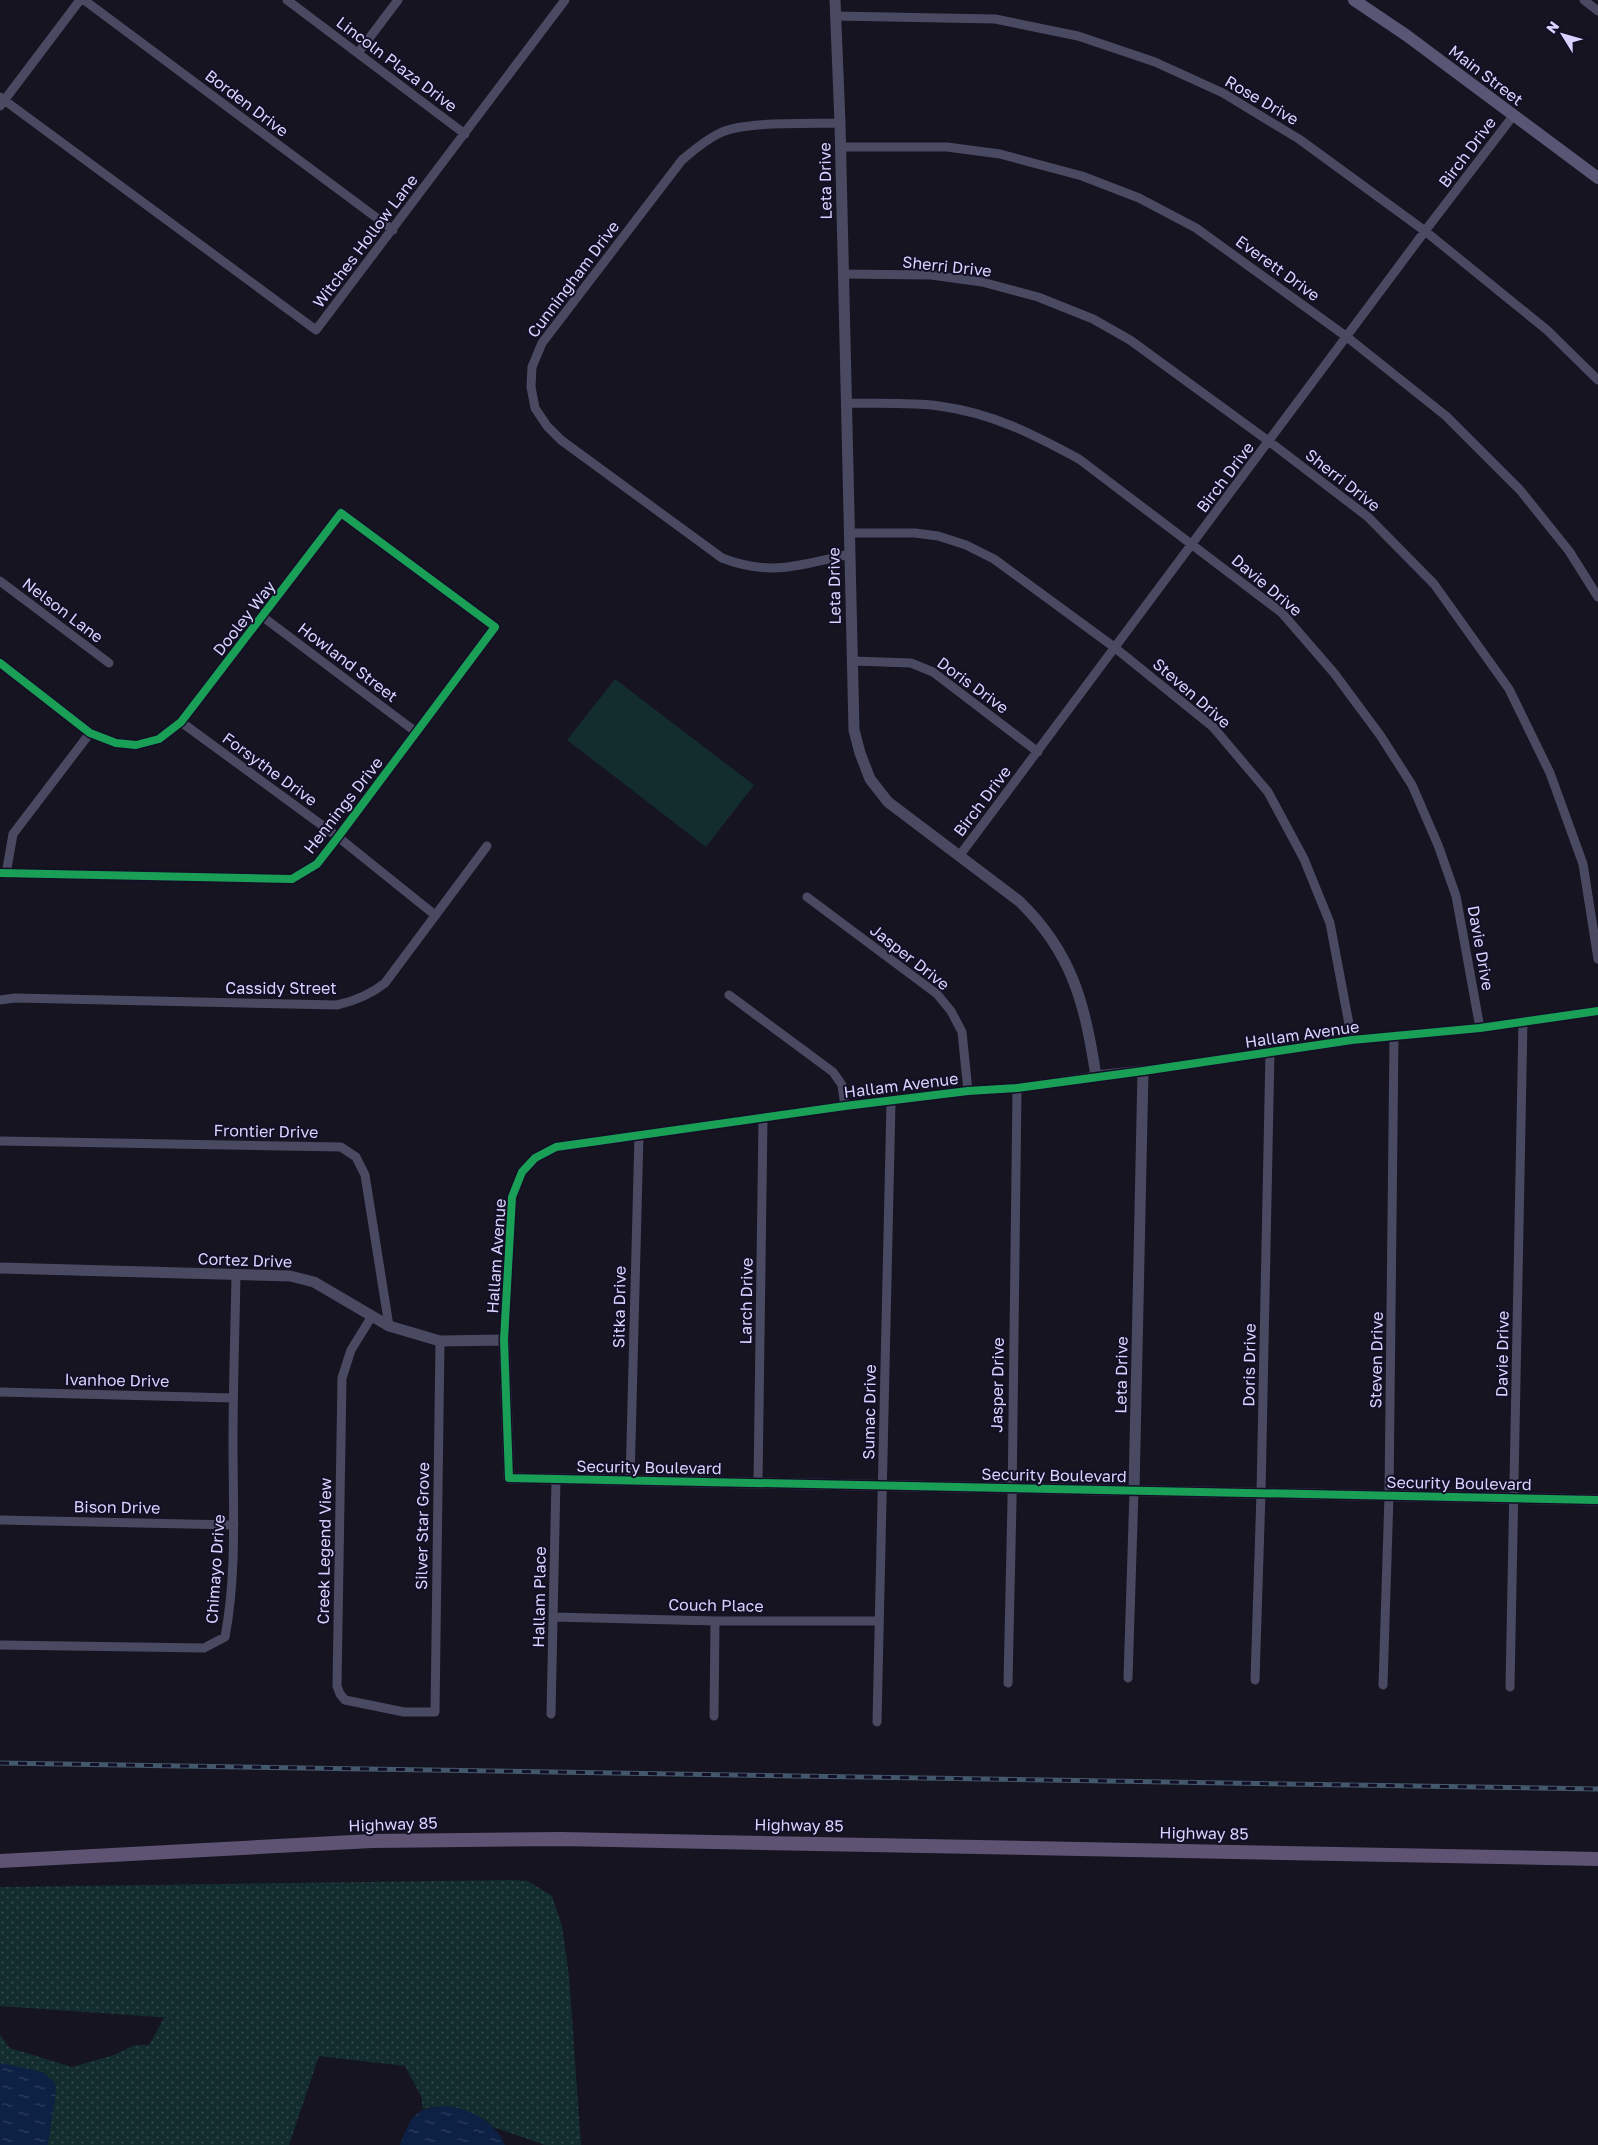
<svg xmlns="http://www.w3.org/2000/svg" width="1598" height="2145" font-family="'Golos Text',sans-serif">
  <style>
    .grass { fill: url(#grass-dots) }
    .pitch { fill: #132c2d }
    .water { fill: url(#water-ripples) }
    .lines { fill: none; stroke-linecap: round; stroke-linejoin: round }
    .minor { stroke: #4a4962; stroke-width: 9 }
    .tertiary { stroke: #4a4962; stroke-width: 11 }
    .secondary { stroke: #575674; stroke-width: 12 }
    .primary { stroke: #5e5373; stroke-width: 14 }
    .rail-casing { stroke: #43596b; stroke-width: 5 }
    .rail { stroke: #130f26; stroke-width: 3; stroke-dasharray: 9; stroke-linecap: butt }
    .cycleway-casing { stroke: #130f26; stroke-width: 11 }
    .cycleway { stroke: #1a9f57; stroke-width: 8 }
    .labels { text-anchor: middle; stroke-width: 4; stroke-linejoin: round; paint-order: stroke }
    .street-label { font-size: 16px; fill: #d9d4ff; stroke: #130f26 }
  </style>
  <defs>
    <pattern id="grass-dots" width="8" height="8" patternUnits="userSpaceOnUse" patternTransform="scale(1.25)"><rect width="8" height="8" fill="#132c2d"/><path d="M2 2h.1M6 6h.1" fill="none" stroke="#354a4c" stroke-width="1.8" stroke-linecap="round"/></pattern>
    <pattern id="water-ripples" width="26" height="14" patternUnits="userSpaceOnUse" patternTransform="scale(1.25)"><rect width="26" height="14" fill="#0d2144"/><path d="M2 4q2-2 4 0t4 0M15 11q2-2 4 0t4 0" fill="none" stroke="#304060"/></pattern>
  </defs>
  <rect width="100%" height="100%" fill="#161421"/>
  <path class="grass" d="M511,1880L528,1881L552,1896L562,1926L569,1976L581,2145H545L493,2127L486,2120L433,2107L423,2109L421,2096L405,2066L319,2056L289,2145H0V2035L10,2048L72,2067L114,2055L135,2045H149L164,2018H172L0,2006V1887Z"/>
  <path class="pitch" d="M615,679L754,785L706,847L567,740Z"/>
  <path class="water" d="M0,2063L43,2072L55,2083L56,2091L48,2145H0Z
    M449,2106C474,2111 494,2121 505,2145H400C411,2115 416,2107 449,2106Z"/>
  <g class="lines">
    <path class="minor" d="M84,0L393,230
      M287,0L465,134
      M1584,0L1598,11
      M835,16L995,19L1078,36L1155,62L1223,93L1299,139L1425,231L1547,330L1598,380
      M358,53L398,0
      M0,97L316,330L565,0
      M0,106L80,0
      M840,123C812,124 742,121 720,133C705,140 694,150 682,160L542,343L532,367L531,387L535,408L547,426L561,440L722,558C771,577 801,565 850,554
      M841,147H947L1000,154L1082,176L1139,198L1196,228L1347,337L1446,416L1520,490L1569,551L1598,597
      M843,274L931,275L982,282L1038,297L1093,319L1130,340L1270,442L1368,517L1434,584L1509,689L1550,773L1583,864L1598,959
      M847,403C877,404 910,402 939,406C992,413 1033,434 1079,459L1282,613L1334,673L1380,735L1412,785L1438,845L1456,896L1480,1028
      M850,533H915L938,536L966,545L994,559L1114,647L1213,727L1268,792L1304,859L1330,923L1352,1040
      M0,581L109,663
      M263,617L416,732
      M852,661L911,663L933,672L1038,752
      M0,663L90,733L116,743L136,745L159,739L181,722L341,513L495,627L338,837L317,864L292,879L0,873
      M181,722L338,837L435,915
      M960,855L1425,231L1513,116
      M6,874L13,834L90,733
      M807,897L937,994L951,1011L962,1032L968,1091
      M729,995L833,1072L842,1085L845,1106
      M0,1000L15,998L337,1005C355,1001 370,995 385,983L487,846
      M1143,1071L1352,1040L1480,1028L1598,1011
      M0,1141L341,1147L356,1157L365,1175L389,1326
      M372,1316L351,1350L342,1378L337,1686L340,1694L345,1700L404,1712H435L440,1341
      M504,1340L512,1197L522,1172L535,1158L556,1147L845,1106L968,1091L1017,1088L1096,1076
      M0,1392L233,1398
      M630,1481L639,1135
      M758,1483L763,1119
      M0,1520L234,1525
      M553,1617L715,1621H878
      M0,1645L204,1648L225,1637C237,1574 233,1507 233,1443C233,1387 235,1331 236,1275
      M1128,1678L1134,1491
      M1255,1680L1261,1493L1270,1051
      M1008,1683L1012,1501L1017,1088
      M1383,1685L1389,1496L1394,1036
      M1510,1687L1523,1021
      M551,1714L556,1479
      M714,1716L715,1621
      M877,1722L891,1102"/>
    <path class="tertiary" d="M835,0L840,123L854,730L860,753L870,779L888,802L1019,901C1073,953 1085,1005 1096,1076L1143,1071L1134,1491
      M0,1268L290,1276L314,1282L389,1326L440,1341L504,1340L509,1478L1598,1500"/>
    <path class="secondary" d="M1354,0L1406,35L1598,178"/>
    <path class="primary" d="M0,1861L372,1841L561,1839L1598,1859"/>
    <g class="rail-casing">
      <path id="rail" d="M0,1763L1598,1789"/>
    </g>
    <use href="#rail" class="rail"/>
    <g class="cycleway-casing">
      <path id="cycleway" d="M0,663L90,733L116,743L136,745L159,739L181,722L341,513L495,627L338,837L317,864L292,879L0,873
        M1598,1011L1480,1028L1352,1040L1143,1071L1017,1088L968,1091L845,1106L556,1147L535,1158L522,1172L512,1197L504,1340L509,1478L1598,1500"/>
    </g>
    <use href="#cycleway" class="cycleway"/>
  </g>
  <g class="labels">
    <g class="street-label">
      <text transform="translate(397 64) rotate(37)" y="6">Lincoln Plaza Drive</text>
      <text transform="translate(1486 75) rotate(37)" y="6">Main Street</text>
      <text transform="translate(1262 100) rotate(30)" y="6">Rose Drive</text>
      <text transform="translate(247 103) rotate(37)" y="6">Borden Drive</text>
      <text transform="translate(1467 152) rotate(-53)" y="6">Birch Drive</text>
      <text transform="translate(825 181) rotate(-91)" y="6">Leta Drive</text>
      <text transform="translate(365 241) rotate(-53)" y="6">Witches Hollow Lane</text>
      <text transform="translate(947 266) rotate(6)" y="6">Sherri Drive</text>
      <text transform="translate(1278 268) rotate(36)" y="6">Everett Drive</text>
      <text transform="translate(573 279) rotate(-53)" y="6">Cunningham Drive</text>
      <text transform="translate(1225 477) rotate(-53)" y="6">Birch Drive</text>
      <text transform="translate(1343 480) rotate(38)" y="6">Sherri Drive</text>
      <text transform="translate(1267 585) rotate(40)" y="6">Davie Drive</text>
      <text transform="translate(834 586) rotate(-91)" y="6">Leta Drive</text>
      <text transform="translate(63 610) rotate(37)" y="6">Nelson Lane</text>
      <text transform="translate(244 618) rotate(-52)" y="6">Dooley Way</text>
      <text transform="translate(348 662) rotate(37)" y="6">Howland Street</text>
      <text transform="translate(973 685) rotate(36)" y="6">Doris Drive</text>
      <text transform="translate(1192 693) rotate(41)" y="6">Steven Drive</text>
      <text transform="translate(270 769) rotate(36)" y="6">Forsythe Drive</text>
      <text transform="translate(982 801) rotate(-53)" y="6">Birch Drive</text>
      <text transform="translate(343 805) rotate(-52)" y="6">Hennings Drive</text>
      <text transform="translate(1481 948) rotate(80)" y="6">Davie Drive</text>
      <text transform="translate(910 957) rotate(38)" y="6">Jasper Drive</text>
      <text x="281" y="994">Cassidy Street</text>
      <text transform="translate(1302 1034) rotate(-8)" y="6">Hallam Avenue</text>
      <text transform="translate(901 1085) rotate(-7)" y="6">Hallam Avenue</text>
      <text transform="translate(266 1131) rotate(1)" y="6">Frontier Drive</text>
      <text transform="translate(496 1256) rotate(-86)" y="6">Hallam Avenue</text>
      <text transform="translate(245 1260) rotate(2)" y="6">Cortez Drive</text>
      <text transform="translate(746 1301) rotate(-89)" y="6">Larch Drive</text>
      <text transform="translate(619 1307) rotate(-89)" y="6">Sitka Drive</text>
      <text transform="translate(1502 1354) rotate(-89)" y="6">Davie Drive</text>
      <text transform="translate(1376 1360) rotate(-89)" y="6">Steven Drive</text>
      <text transform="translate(1249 1365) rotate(-89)" y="6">Doris Drive</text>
      <text transform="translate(1121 1375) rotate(-89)" y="6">Leta Drive</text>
      <text transform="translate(117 1380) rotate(1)" y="6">Ivanhoe Drive</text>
      <text transform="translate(997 1385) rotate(-89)" y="6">Jasper Drive</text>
      <text transform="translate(869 1412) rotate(-89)" y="6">Sumac Drive</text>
      <text transform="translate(649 1467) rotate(1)" y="6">Security Boulevard</text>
      <text transform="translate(1054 1475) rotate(1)" y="6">Security Boulevard</text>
      <text transform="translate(1459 1483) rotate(1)" y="6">Security Boulevard</text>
      <text transform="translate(117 1507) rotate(1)" y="6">Bison Drive</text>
      <text transform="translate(422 1526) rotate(-89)" y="6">Silver Star Grove</text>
      <text transform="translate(324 1551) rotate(-89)" y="6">Creek Legend View</text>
      <text transform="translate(215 1569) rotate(-86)" y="6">Chimayo Drive</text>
      <text transform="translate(539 1597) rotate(-89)" y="6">Hallam Place</text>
      <text transform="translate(716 1605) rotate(1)" y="6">Couch Place</text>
      <text transform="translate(393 1824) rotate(-2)" y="6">Highway 85</text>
      <text transform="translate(799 1825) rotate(1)" y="6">Highway 85</text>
      <text transform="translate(1204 1833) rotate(1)" y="6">Highway 85</text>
    </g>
  </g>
  <g transform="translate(1563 35) rotate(307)" stroke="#130f26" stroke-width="4" paint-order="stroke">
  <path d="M0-4L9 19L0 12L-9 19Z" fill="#d9d4ff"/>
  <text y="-8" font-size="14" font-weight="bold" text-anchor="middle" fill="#d9d4ff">N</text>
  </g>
</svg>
